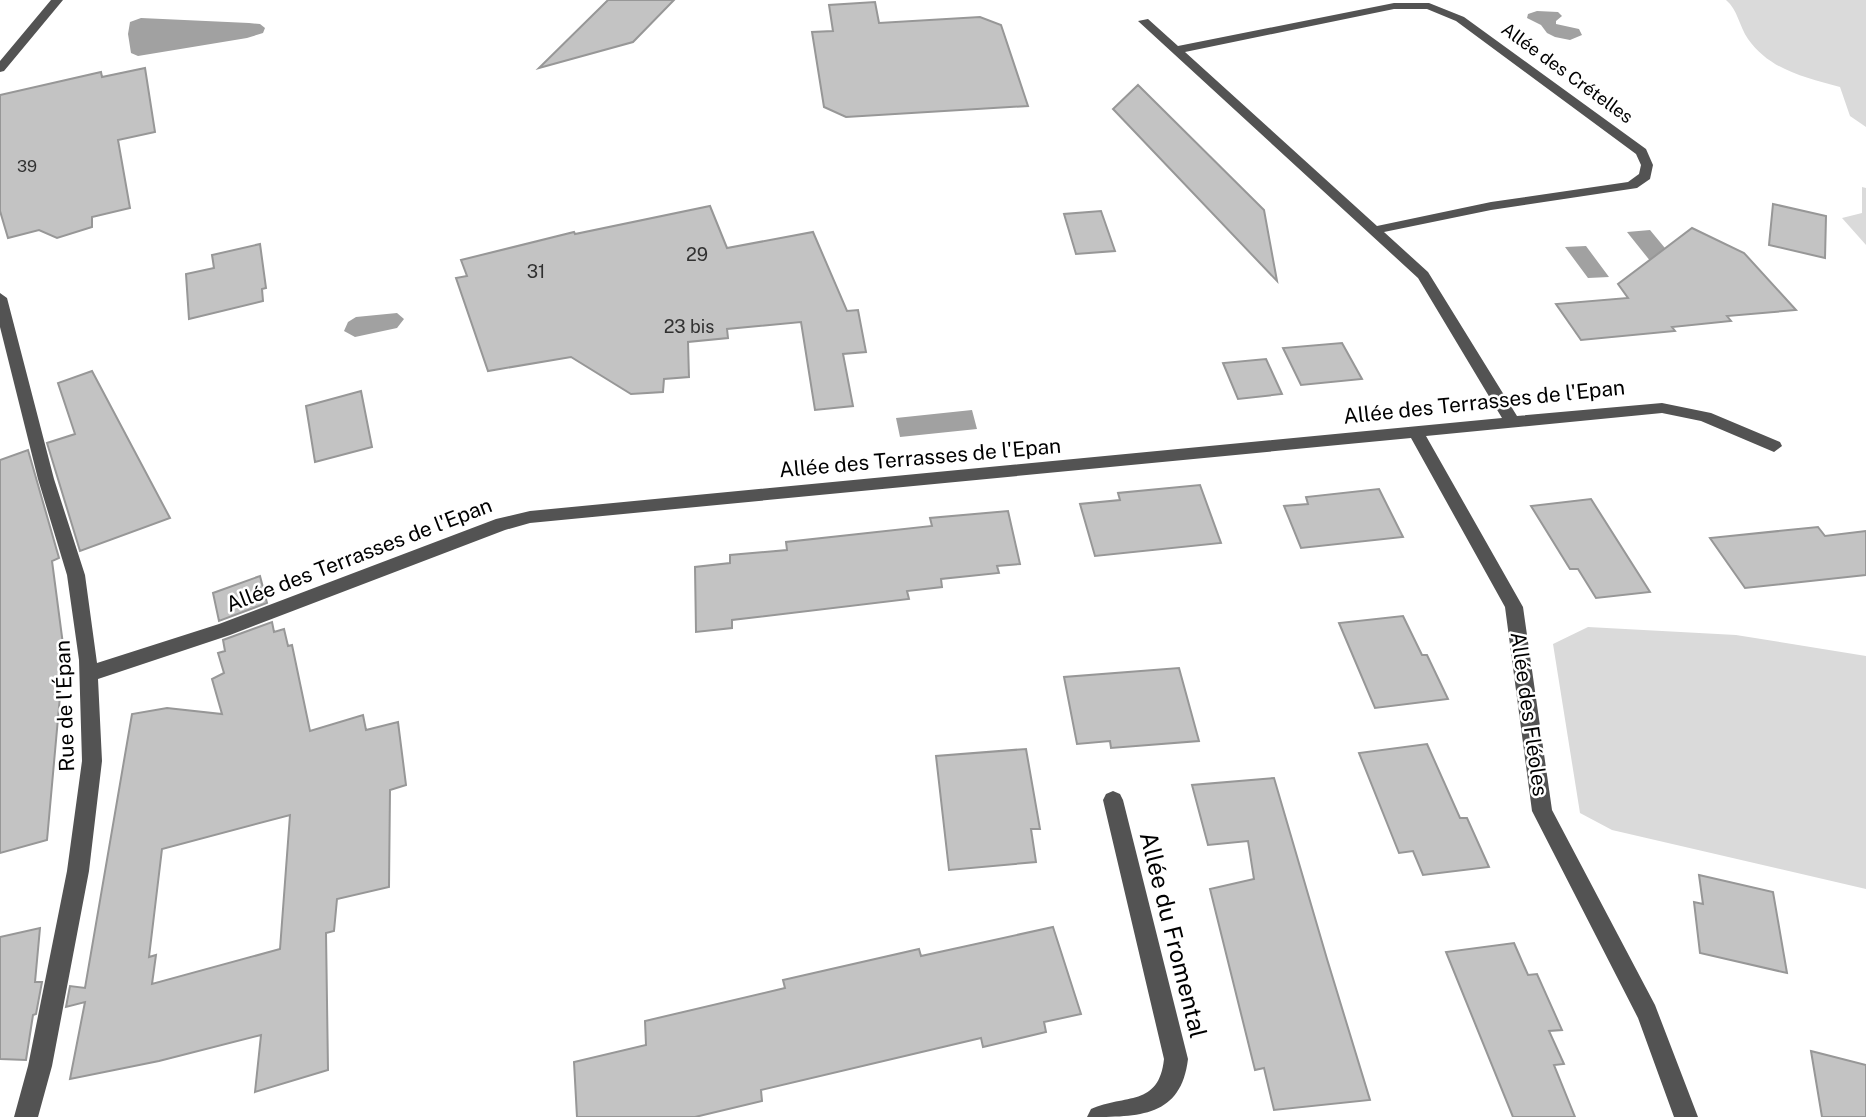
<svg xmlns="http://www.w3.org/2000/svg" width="1866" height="1117" font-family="'Public Sans',sans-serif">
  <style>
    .green { fill: #dadada }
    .water { fill: #a1a1a1 }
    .building { fill: #c3c3c3; stroke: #979797; stroke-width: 2; fill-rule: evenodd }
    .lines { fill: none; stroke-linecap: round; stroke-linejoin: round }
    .minor { fill: #535353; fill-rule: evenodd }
    .labels { text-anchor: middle; stroke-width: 5; stroke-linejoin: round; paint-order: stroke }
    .far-number-label { font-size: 16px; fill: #313131 }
    .far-street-label { font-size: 18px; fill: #000; stroke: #fff }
    .number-label { font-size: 18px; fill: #313131 }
    .street-label { font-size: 21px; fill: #000; stroke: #fff }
    .near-street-label { font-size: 24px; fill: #000; stroke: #fff }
  </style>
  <rect width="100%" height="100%" fill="#fff"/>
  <path class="green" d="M1726,0H1866V127L1850,116L1840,87C1804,77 1770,70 1748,39C1739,26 1738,10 1726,0Z
    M1862,187L1866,188V245L1842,218L1862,213Z
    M1588,627L1736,635L1866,656V889L1612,830L1580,813L1553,644Z"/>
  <path class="water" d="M1537,11L1558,12L1562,16L1556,21V24L1579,29L1582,35L1570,40L1555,37L1547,33L1541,25L1527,18L1528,14Z
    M141,18L249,23L260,24L265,28L263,33L247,38L138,56L131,53L128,34L130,22Z
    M1650,230L1679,265L1655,267L1627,232Z
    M1586,246L1609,277L1588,278L1565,247Z
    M397,313L404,319L397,328L355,337L344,331L348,322L356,317Z
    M972,410L977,429L900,437L896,418Z"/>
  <path class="building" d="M608,0H674L633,42L539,68Z
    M875,2L879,23L980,17L1001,25L1028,106L846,117L824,107L812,32L833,31L829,5Z
    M145,68L155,132L118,140L130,208L92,217V227L57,238L39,230L8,238L0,211V95L101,72L102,77Z
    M1138,85L1264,210L1277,281L1113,109Z
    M1773,204L1826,216L1825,258L1769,245Z
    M710,206L727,248L813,232L847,311L858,310L866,352L843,354L853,406L815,410L801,322L727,329L728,338L688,342L689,377L664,379L663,392L631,394L571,357L488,371L456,278L467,276L461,260L574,232L575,234Z
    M1101,211L1115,251L1076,254L1064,214Z
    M1692,228L1744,253L1796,310L1727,316L1731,321L1672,327L1675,331L1581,340L1556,304L1628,298L1618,284Z
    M260,244L266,288L262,289L263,301L189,319L186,274L214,268L212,255Z
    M1342,343L1362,379L1301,385L1283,348Z
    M1266,359L1282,394L1238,399L1223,363Z
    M92,371L170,518L80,551L47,443L75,434L58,383Z
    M361,391L372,447L315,462L306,406Z
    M28,450L59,558L52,561L64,652L47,840L0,853V460Z
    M1200,485L1221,543L1095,556L1080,504L1120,500L1118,493Z
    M1379,489L1403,537L1301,548L1284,506L1308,504L1306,497Z
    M1591,499L1650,592L1596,598L1578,569H1570L1531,506Z
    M1008,511L1020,564L997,566L999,573L941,579L942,587L907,591L909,599L732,620V628L696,632L695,567L730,563V555L787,550L786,542L932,526L930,518Z
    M1818,527L1825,536L1866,531V575L1745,588L1710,538Z
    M260,576L267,603L219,621L213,593Z
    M1403,616L1422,655H1427L1448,699L1375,708L1339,623Z
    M272,622L274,632L284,629L288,646L292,645L310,731L363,715L366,730L398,722L406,785L390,790L389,887L337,899L334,931L326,933L328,1070L255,1092L261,1035L159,1061L70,1079L85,1002L66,1007L70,986L85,988L132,714L167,708L222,714L212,679L224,673L218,653L225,651L223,640ZM290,815L280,949L152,984L156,955L149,957L162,849Z
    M1179,668L1199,741L1111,748L1110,741L1077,744L1064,677Z
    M1427,744L1460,818H1467L1489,867L1423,875L1413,851L1399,853L1359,753Z
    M1026,749L1040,829H1031L1036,862L949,870L936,756Z
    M1274,778L1327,959L1370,1100L1274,1110L1264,1068L1255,1070L1210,889L1254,879L1248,841L1208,845L1192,785Z
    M1699,875L1773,892L1787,973L1700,953L1694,902L1703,904Z
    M1053,927L1081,1014L1044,1022L1046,1032L983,1047L981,1038L761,1090L762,1101L695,1117H577L574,1062L646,1045L645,1021L785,988L783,980L919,949L921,956Z
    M40,928L35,982H42L36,1014L33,1015L26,1060L0,1059V937Z
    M1514,943L1528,975L1537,974L1562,1030L1549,1031L1564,1064L1554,1065L1575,1117H1513L1446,952Z
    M1811,1051L1866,1065V1117H1822Z"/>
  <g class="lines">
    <path class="minor" d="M51,0H63L4,71L0,72V61Z
      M1394,3H1429L1464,17L1646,149L1653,165L1650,179L1637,188L1491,210L1384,232L1428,272L1517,416L1662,403L1711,413L1780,442L1782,446L1774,452L1701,421L1662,413L1426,436L1523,607L1552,810L1655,1005L1698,1117H1674L1638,1018L1532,811L1505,607L1411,438L530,523L505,530L230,635L98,679L102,761L89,871L52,1066L38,1117H14L28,1066L67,871L82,761L79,660L67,575L38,479L0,327V293L7,298L54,479L85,575L97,663L219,624L496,519L530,511L1502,418L1418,278L1138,21L1148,19L1178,46ZM1394,9H1427L1456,21L1636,154L1641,165L1639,174L1628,182L1491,202L1377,226L1185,52Z
      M1113,791L1120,794L1123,800L1188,1059C1181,1117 1140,1117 1087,1117L1091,1109C1125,1094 1159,1107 1164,1059L1103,800L1106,794Z"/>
  </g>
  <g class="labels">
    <g class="far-number-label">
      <text x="27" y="172">39</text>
    </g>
    <g class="far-street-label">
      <text transform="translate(1567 73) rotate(36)" y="6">Allée des Crételles</text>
    </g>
    <g class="number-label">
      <text x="697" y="261">29</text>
      <text x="536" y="278">31</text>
      <text x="689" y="333">23 bis</text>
    </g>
    <g class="street-label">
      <text transform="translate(1484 402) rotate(-6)" y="7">Allée des Terrasses de l'Epan</text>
      <text transform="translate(920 458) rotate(-5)" y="7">Allée des Terrasses de l'Epan</text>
      <text transform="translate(359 555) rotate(-21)" y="7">Allée des Terrasses de l'Epan</text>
      <text transform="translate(65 706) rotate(-92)" y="7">Rue de l'Épan</text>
      <text transform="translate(1529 714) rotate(82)" y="7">Allée des Fléoles</text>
    </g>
    <g class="near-street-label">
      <text transform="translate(1173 935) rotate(76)" y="8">Allée du Fromental</text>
    </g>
  </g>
</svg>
